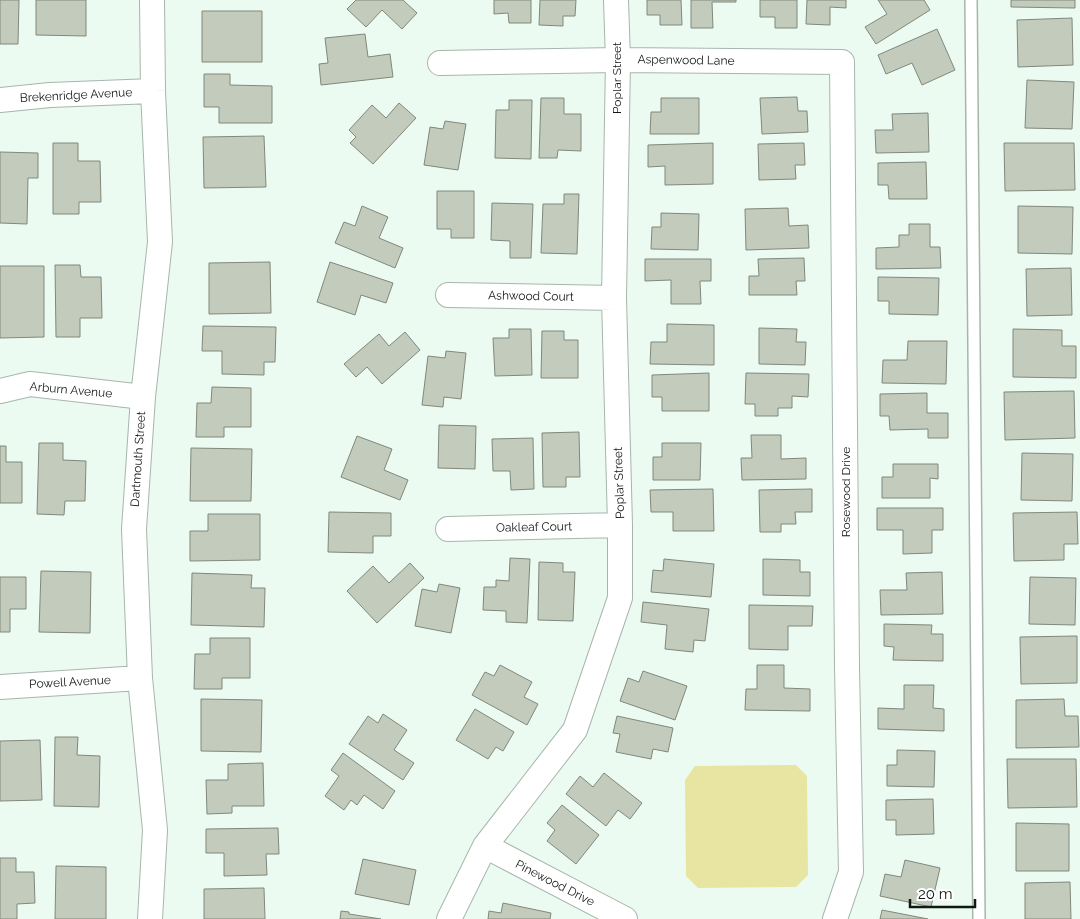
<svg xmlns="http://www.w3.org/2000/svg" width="1080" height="919" font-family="Raleway,sans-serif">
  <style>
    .green { fill: #e8e5a2 }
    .building { fill: #c3cbbd; stroke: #80887b }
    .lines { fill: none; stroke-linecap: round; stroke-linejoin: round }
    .service-casing { stroke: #a7b6ac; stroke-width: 14 }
    .minor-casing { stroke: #a7b6ac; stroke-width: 26 }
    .service { stroke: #fff; stroke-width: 11 }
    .minor { stroke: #fff; stroke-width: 24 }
    .labels { text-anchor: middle; stroke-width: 4.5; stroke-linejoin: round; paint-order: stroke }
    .street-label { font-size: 12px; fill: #111713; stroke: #fff }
  </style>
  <rect width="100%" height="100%" fill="#ebfbf1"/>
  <path class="green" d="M796,765L807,776L808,875L796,887L698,888L686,876L685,780L695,766Z"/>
  <path class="building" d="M0,0H19L18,44H0Z
    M36,0H86V36L36,35Z
    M356,0H403L417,13L402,29L382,10L366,27L347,9Z
    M494,0H531V23H509L508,13L494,14Z
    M540,0H576L575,16H563V26L539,25Z
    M647,0H681L682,25H660V15H647Z
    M691,0H736V2H712L713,28H691Z
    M760,0H797V28H775V17H760Z
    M807,0H846V8L830,7V25L806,24Z
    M878,0H924L930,10L876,44L865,27L887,14Z
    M1011,0H1075V8L1011,7Z
    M202,11H262V62H202Z
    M1072,18L1073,65L1018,67L1017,20Z
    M937,29L955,70L922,85L912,63L886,74L878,55Z
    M365,34L368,57L390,54L393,77L321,85L319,64L328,63L325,38Z
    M204,74H230V85L272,86V123H219V107H204Z
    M1027,80L1074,82L1072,129L1025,128Z
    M797,97L798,111H807L808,132L762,134L760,98Z
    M541,98H564V114H581V151L558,150L557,158H539Z
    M661,98H699V134H650L651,112H661Z
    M509,100H532L531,159L495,158L496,110H509Z
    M399,103L416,118L373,164L350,143L356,137L349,130L372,105L386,118Z
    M928,113L929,152L876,153L875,130H893L892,114Z
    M445,121L466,124L458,170L424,165L430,127L443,129Z
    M264,136L266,187L204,188L203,137Z
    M53,143H78V161H100L101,202H79V214H53Z
    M713,143V184L665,185V166L648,167V145Z
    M804,143L805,165H795L796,179L759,180L758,144Z
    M1004,143H1074L1075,190L1005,191Z
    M0,152L38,153V178H28L27,224L0,223Z
    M926,162L927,199H889L888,185H878V163Z
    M437,191H474V238H451V229H437Z
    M564,194H579L577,254L541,253L543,204H564Z
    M492,203L533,204L531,258H510V241L491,240Z
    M362,206L388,217L379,238L403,248L395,268L335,243L344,222L355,226Z
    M1018,206L1073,207L1072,254L1018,253Z
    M788,208L789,226L808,225L809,248L746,250L745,209Z
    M661,213L699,214L698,250L651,249L652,227H661Z
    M909,224H930V247H940L941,268L876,269V248L899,247V235H909Z
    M804,258L805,281H796L797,295H749V276H759L758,259Z
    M645,259H711V281H700L701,304H671V280L645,281Z
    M270,262L271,313L209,314V263Z
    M330,262L393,283L386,303L361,295L355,315L317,302Z
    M55,265H80L81,277H101L102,318H80V337H56Z
    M0,266H44V337L0,338Z
    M1071,268L1072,315L1027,316L1026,269Z
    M878,277L939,278L938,315L889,314V301H878Z
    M667,324L714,325V365L650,364L651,342H667Z
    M203,326L276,327L275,362H264V375L222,374V351H202Z
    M759,328L797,329L796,342H806L805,365L759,364Z
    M509,329H531L532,375L495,376L493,338H509Z
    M1013,329L1062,330V346H1076V378L1013,377Z
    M542,331H564V340H578V378H541Z
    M405,332L420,350L382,384L367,367L356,377L344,364L379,334L389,346Z
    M908,341H947L946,384L882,383L883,360H907Z
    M446,351L466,353L461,399L444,397L443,407L422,405L428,356L445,358Z
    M709,373V411H662V397H652V375Z
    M746,373L809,374L808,397L792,396V408H778V416H755V404H745Z
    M212,387L251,388V427H224V437H196L197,403H211Z
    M1074,391L1075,438L1005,440L1004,392Z
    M927,393V413H948V438H928V429L890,430L889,416H880V394Z
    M439,425L476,426L475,469L438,468Z
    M579,432L580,477H566V487H543L542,433Z
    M751,435H781V459L806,458V479L742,480L741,458H752Z
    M357,436L392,449L384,470L408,480L400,500L341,477Z
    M533,438L534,489L511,490L510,471H493L492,439Z
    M39,443H63V460L86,461L85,501H65L64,515L37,514Z
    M662,443H701L700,480H653V457H662Z
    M0,446H6V462H22V503H0Z
    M191,448L252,449L251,501H190Z
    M1022,453L1073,454L1072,501L1021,500Z
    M893,464H938V479L930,478V498H882V477H893Z
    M713,489L714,531H673V512H651L650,490Z
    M812,489V512H795L796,524H781V532H760L759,490Z
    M877,508H943V530H932V553L903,554V530H877Z
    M329,512L391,513V536H373V553L328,552Z
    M1077,512L1078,544H1064V560L1014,561L1013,513Z
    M208,514H260V560L190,561V531H208Z
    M510,558L530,559L527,623L506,622V611L483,610L484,587H496V580L509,581Z
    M664,559L714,564L711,597L651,592L653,570L663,571Z
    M763,559L800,560V572H810V596L763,595Z
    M539,562L563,563V572H575L573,621L538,620Z
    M410,563L424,578L377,623L347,591L373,566L389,583Z
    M41,571L91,572L90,633L39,632Z
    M942,572L943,614L881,615L880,590H907L906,573Z
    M192,573L252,575L251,588H265L264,627L191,625Z
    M0,577H26V609H10V632H0Z
    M1030,577L1076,578L1075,625L1029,624Z
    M439,584L460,588L451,633L415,626L422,589L437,592Z
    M643,602L709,609L705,641L694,640L693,652L665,649L667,625L641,622Z
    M749,605L813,606L812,626H788V650L749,649Z
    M884,624L932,625L931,634H943V661L893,660L894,647L884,646Z
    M1077,636V683L1021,684L1020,637Z
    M210,638H250V678H222V689H194L195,654H210Z
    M500,665L532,682L524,697L538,704L527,725L472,695L485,672L494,676Z
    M757,665H784V688L810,689V711L745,710L746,689H757Z
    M643,671L687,686L675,720L620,701L628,678L639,682Z
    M904,685H934L933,708L944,709V731L878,729V708L904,709Z
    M201,699L262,700L261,752L201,751Z
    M1064,699L1065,716H1078L1079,747L1016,748V700Z
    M475,709L514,732L503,751L496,747L488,759L456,740Z
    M383,714L407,730L394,750L414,763L403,780L349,744L368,716L378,723Z
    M617,716L673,728L668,752L653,749L651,759L616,752L620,734L613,733Z
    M55,737H78L77,755L100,756L99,807L54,806Z
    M40,740L42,800L0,801V741Z
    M897,750L935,751L934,787L887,786V765H897Z
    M343,753L395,791L383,809L364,795L357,805L351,800L344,810L325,796L339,776L331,770Z
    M1007,759H1076L1077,807L1008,808Z
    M263,763L264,806H232V813L207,814L206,780H228V764Z
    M604,773L642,803L630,819L618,810L606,826L566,794L580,776L593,787Z
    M933,799L934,834L896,835V820H886V800Z
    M562,805L599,835L576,864L547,841L555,830L547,823Z
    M1016,823L1069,824V871H1016Z
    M278,828L279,854H266L267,875L224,876V853H206V829Z
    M0,858H16V872H34L35,903L17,904V919H0Z
    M363,859L416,870L409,905L355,894Z
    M905,860L940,868L931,907L880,896L885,874L901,877Z
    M56,866L106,867V919H55Z
    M1070,882L1071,919H1025V883Z
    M264,888L265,919H204V889Z
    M503,903L551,913L550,919H488L489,911L501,913Z
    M882,910L928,919H880Z
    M341,911L349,912V914L381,919H340Z"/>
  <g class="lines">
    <g class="service-casing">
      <path id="service" d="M971,0L979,919"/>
    </g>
    <g class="minor-casing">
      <path id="minor" d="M440,63L618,60L842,62L847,667L851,872L835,919
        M0,100L50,95L153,91
        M448,295L614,298
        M0,391L30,384L143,397
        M448,529L620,525
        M0,687L140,678
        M485,846L625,919
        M150,919L155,830L140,678L134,529L143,397L160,242L153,91L152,0
        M449,919L485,846L575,730L620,598V525L614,298L618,60L616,0"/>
    </g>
    <use href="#service" class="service"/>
    <use href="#minor" class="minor"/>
  </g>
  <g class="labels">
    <g class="street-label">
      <text transform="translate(686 60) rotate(1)" y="4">Aspenwood Lane</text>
      <text transform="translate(617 78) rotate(-90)" y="4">Poplar Street</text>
      <text transform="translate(76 95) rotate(-3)" y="4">Brekenridge Avenue</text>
      <text transform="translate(531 296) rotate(1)" y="4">Ashwood Court</text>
      <text transform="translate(71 390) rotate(5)" y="4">Arburn Avenue</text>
      <text transform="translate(138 459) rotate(-86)" y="4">Dartmouth Street</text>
      <text transform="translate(619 483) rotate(-92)" y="4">Poplar Street</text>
      <text transform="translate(846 492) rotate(-90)" y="4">Rosewood Drive</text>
      <text transform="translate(534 527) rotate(-1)" y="4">Oakleaf Court</text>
      <text transform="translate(70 682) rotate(-3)" y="4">Powell Avenue</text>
      <text transform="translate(555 883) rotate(27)" y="4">Pinewood Drive</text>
    </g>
  </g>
  <path d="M910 899v8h65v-8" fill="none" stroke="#111713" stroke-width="2.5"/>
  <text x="918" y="899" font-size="15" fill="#111713" stroke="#ffffff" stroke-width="4" paint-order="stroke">20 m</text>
</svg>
